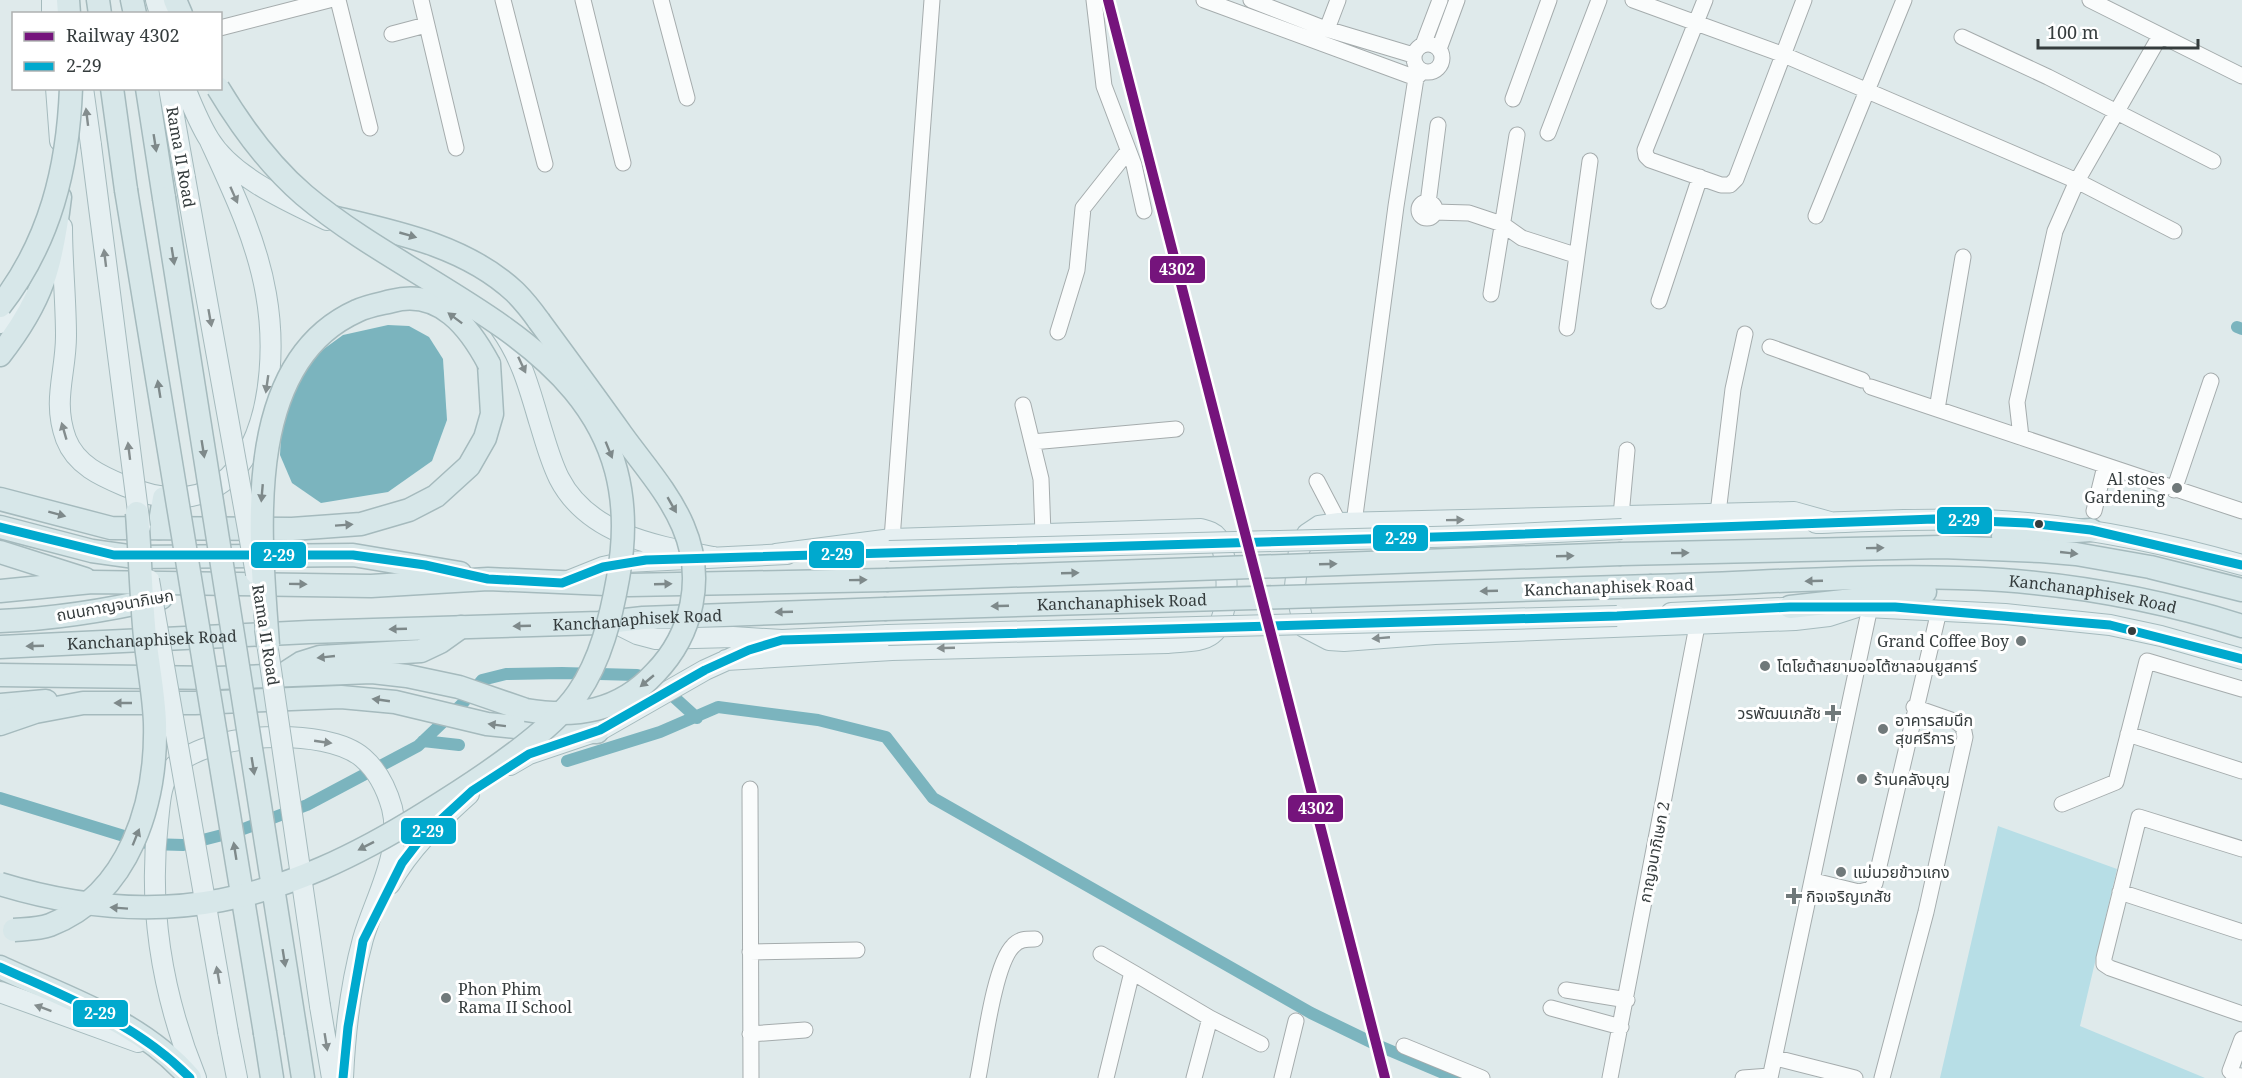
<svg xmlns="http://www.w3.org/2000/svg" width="2242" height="1078" font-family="'Noto Serif','Noto Sans Thai',serif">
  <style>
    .green { fill: #b7dee6 }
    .water { fill: #7bb4be }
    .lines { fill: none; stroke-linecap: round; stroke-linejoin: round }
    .canal { stroke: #7bb4be; stroke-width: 12 }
    .minor-casing { stroke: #a5acad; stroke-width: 17 }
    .major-casing { stroke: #a5babd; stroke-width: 22 }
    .highway-casing { stroke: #a5babd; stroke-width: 25 }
    .minor { stroke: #fafcfc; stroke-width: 15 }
    .major { stroke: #e5eff1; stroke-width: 20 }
    .highway { stroke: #d7e7e9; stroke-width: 22 }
    .major-bridge-casing { stroke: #a5babd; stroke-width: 22; stroke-linecap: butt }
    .highway-bridge-casing { stroke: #a5babd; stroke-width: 25; stroke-linecap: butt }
    .major-bridge { stroke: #e5eff1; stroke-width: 20 }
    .highway-bridge { stroke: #d7e7e9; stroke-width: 22 }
    .bus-1-casing { stroke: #fff; stroke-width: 14 }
    .bus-1 { stroke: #00a9ce; stroke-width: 9 }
    .rail-1-casing { stroke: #fff; stroke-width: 15 }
    .rail-1 { stroke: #75147c; stroke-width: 10 }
    .oneway { fill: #848d8e }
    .oneway2 { fill: #7e898a }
    .poi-dot { fill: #70797a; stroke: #fff; stroke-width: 2 }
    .bus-dot { fill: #353c3d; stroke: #fff; stroke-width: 2 }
    .labels { text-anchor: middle; stroke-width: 6; stroke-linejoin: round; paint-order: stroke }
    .street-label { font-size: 16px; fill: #353c3d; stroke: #fff }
    .poi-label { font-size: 16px; fill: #353c3d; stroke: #fff; text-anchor: start }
    .line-badge { stroke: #fff; stroke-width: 2 }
    .badge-label { font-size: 16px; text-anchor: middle; font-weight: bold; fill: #fff }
  </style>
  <rect width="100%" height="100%" fill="#dfeaeb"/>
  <path class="green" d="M1998,826L2117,869L2080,1026L2205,1078H1940Z"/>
  <path class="water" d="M388,325L409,326L429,337L443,359L447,420L432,461L388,492L321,503L292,483L280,455L282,419L310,359L343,335Z"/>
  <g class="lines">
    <path class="canal" d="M2237,327L2242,329
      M664,688L697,718
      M423,741L459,745
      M567,761L660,732L718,707L818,720L886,737L933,798L1311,1013L1377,1045L1455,1078
      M0,798L150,844L183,845L238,831L307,805L418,746L463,703L482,680L506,674L562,673L637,675L650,679"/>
    <g class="minor-casing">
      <path id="minor" d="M338,0L370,128
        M421,0L456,148
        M503,0L545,164
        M583,0L623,163
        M661,0L687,98
        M1094,0L1104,86L1134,165L1144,211
        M1204,0L1416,78
        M1251,0L1323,28L1413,55
        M1633,0L1784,55L2077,181L2174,231
        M1705,0L1645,150L1646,156L1650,160L1721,185H1730L1736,179L1804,0
        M2090,0L2242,76
        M220,28L329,0
        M1327,29L1338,0
        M392,34L426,25
        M1962,37L2048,77L2213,161
        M1414 58a14 14 0 1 1 28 0a14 14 0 1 1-28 0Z
        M1423,45L1440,0
        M1439,49L1457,0
        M1513,99L1549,0
        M1548,133L1599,0
        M1419 210a8 8 0 1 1 16 0a8 8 0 1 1-16 0Z
        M1428,203L1438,125
        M1434,212L1469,213L1502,224L1522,238L1575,255
        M1816,216L1904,0
        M1491,294L1517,135
        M1659,301L1700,177
        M1567,328L1590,161
        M1058,332L1077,270L1083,208L1128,151
        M1770,347L1862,380
        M1871,387L2242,511
        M1023,405L1041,479L1043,534
        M1937,409L1963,257
        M2021,437L2017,402L2055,231L2077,181L2160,36
        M1032,442L1176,429
        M1317,481L1339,523
        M2174,490L2211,381
        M2094,511L2105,466
        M1718,513L1733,389L1745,334
        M1621,516L1627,450
        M1354,523L1396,206L1416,78L1422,72
        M892,539L932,0
        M2128,734L2242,771
        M750,789L751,1078
        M2062,804L2116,782L2147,661L2242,689
        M2242,849L2139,817L2104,958V964L2110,968L2242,1014
        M1814,881L1859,892L1871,889L1875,883L1939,611
        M2120,892L2242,932
        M750,952L857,950
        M1101,954L1132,972
        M1566,990L1627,1000
        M1551,1008L1621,1027
        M1210,1018L1261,1044
        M750,1034L805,1030
        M2242,1039L2230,1071L2234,1075L2242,1076
        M1404,1046L1482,1078
        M1776,1058L1855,1078
        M978,1078C984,1049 994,965 1013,946C1019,939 1026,939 1035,939
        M1106,1078L1132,972L1210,1018L1194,1078
        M1282,1078L1296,1021
        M1610,1078L1697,626
        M1743,1078L1770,1076
        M1770,1078L1870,607
        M1882,1078L1926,912L1965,737L1963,727L1957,722L1914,707"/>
    </g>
    <g class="major-casing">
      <path id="major" d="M52,0V14
        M156,0L160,14
        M56,88L60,141
        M83,88L91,145
        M169,88L185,178
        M185,88C192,105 199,123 209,139C232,177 289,202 327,220
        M62,227C62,263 66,300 66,336C66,373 52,401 66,439C76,465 101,476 125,486C256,540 283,389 266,294C257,241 233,191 210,141
        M0,323L20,296
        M500,328C521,357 529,387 539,421C545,440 550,460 559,478C588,535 656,546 713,557
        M1830,522L1794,512L1339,523L1319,526L1307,534L1299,550L1295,586L1304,627L1329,640L1344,641L1435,634L1795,620L1829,616L1857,607
        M1816,523C1873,521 1929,518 1986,520C2073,524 2158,541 2242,565
        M568,581L603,567L626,562L787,554
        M1866,607L2005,614L2110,625L2161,636L2242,659
        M1671,613L1803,607
        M613,622L637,634L656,639L733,637L782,640L888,635
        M726,660L892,650L1167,643C1181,641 1201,643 1212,634C1231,620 1230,555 1217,537C1213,532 1208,531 1201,529L892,539L776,554
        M510,765L529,754L600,730L705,670L749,650L782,640
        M390,884C410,848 438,822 469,794
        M0,992L138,1042
        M320,1006L332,1078
        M228,1032L237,1078
        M196,1078C163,997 148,909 158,821C160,804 160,783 172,769C203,731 327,726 363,758C378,771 387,790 392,808C403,852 375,898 363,939C351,983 345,1033 343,1078"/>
    </g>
    <g class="highway-casing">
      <g id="highway">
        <path d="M68,0L69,14"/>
        <path d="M98,0L100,14"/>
        <path d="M132,0L135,14"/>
        <path d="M175,0L181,14"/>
        <path d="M112,88L126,190"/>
        <path d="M147,88L164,198"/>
        <path d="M332,217C396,232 466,246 515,292C524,301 532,311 539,321"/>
        <path d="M0,355C43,300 52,265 60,197"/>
        <path d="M0,499L111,528L292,529L361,524L409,510L436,496L469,466L485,438L492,414L489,364"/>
        <path d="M0,527L92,551L135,557L353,555L460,573"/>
        <path d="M159,528L164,498"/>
        <path d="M2003,536L2091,530"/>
        <path d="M0,552L85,579"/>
        <path d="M1621,554L1942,547L2041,551L2076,554L2150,567L2242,590"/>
        <path id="s1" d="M1652,586C1768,583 1886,572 2002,580C2082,586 2166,602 2242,626"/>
        <path d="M0,591L92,582L371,586L488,579L629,585L886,580"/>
        <path d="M1790,607L1925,592"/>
        <path d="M0,621C54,619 109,610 161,598"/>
        <path id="s2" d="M0,647L309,632L599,623L643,618L884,609"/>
        <path d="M287,672L301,663L320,657L421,651L440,642L461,627"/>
        <path d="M0,675L217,678L372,672L407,676L459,687L526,710"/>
        <path d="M0,705L46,701"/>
        <path d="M0,724L35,712L83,703H195L341,697L395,702L487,724L554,731L597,732"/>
        <path d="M0,967C66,998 141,1021 190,1078"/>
        <path d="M265,1033L272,1078"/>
        <path d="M296,1033L303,1078"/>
      </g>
    </g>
    <use href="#minor" class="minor"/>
    <use href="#major" class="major"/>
    <use href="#highway" class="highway"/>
    <g class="major-bridge-casing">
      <path id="major-bridge" d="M91,145L140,527
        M185,178L256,574
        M889,551L1469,536L1622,529
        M149,580L228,1032
        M265,629L320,1006
        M888,635L1617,616"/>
    </g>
    <g class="highway-bridge-casing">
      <g id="highway-bridge">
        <path d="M126,190L265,1033"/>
        <path d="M164,198L296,1033"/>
        <path d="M0,306C50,242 68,168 71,88"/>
        <path d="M886,580L1621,554"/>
        <path id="s3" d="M884,609L1652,586"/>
        <path d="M268,645C261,542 239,364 357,311C367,306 380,304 392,301C440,288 470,328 489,364"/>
        <path d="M526,710C576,718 619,712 655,673C693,634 705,577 683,526C669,493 643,464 622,435C595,397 567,359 539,321"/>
        <path d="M0,884C163,934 284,901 425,813C469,786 550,734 578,693C601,660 611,617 618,578C659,354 438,308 304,195C269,165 242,128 218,88"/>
        <path d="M14,930C26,929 39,929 50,925C130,894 157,802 155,723C154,694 148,665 145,637C141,596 140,554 137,513"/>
      </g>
    </g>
    <use href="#major-bridge" class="major-bridge"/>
    <use href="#highway-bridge" class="highway-bridge"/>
    <g class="bus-1-casing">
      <path id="bus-1" d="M0,527L114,555H353L425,565L488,579L562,583L603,567L646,560L1469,536L1934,519L2027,523L2091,530L2242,565
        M0,967C68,998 136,1023 190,1078
        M343,1078L348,1027L363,941L402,863L422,837L472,791L529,754L600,730L705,670L749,650L782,640L1617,616L1790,607H1895L2110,625L2242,659"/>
    </g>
    <use href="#bus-1" class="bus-1"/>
    <g class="rail-1-casing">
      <path id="rail-1" d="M1108,0L1385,1078"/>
    </g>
    <use href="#rail-1" class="rail-1"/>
  </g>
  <defs><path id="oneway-solid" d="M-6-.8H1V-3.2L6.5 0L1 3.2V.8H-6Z" transform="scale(1.5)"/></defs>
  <g class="oneway">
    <use href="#oneway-solid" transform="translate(87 117) rotate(-97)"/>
    <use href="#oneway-solid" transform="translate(234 195) rotate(66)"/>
    <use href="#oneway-solid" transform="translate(105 258) rotate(-97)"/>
    <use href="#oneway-solid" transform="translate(210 318) rotate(80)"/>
    <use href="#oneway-solid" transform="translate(522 365) rotate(65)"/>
    <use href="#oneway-solid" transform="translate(267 384) rotate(98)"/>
    <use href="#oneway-solid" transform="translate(64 431) rotate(-106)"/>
    <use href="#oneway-solid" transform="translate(129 451) rotate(-97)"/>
    <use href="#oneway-solid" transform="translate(1455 520) rotate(-1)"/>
    <use href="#oneway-solid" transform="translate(1381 638) rotate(175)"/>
    <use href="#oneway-solid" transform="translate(946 648) rotate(178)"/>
    <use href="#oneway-solid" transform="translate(323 742) rotate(8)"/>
    <use href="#oneway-solid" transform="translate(218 975) rotate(-100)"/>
    <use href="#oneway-solid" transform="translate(43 1008) rotate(-160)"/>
    <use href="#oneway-solid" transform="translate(326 1042) rotate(81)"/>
  </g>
  <g class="oneway2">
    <use href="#oneway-solid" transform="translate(155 143) rotate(81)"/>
    <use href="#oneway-solid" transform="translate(408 235) rotate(16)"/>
    <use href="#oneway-solid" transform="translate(173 256) rotate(81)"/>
    <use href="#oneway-solid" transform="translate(455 318) rotate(-143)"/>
    <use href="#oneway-solid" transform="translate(159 389) rotate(-99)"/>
    <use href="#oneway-solid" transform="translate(203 449) rotate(81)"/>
    <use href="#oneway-solid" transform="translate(609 450) rotate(68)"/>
    <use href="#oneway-solid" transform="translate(262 493) rotate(95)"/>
    <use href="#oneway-solid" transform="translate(672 505) rotate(60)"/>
    <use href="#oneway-solid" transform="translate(57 514) rotate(15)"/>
    <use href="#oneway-solid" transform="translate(344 525) rotate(-4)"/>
    <use href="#oneway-solid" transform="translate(1875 548) rotate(-1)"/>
    <use href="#oneway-solid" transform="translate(1680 553) rotate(-1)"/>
    <use href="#oneway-solid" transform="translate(2069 553) rotate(6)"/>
    <use href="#oneway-solid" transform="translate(1565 556) rotate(-2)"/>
    <use href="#oneway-solid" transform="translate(1328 564) rotate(-2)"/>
    <use href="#oneway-solid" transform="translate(1070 573) rotate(-2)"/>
    <use href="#oneway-solid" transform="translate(858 580) rotate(-1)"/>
    <use href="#oneway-solid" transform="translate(1814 581) rotate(178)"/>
    <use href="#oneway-solid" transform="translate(298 584) rotate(1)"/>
    <use href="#oneway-solid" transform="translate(663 584) rotate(-2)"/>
    <use href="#oneway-solid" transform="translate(1489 591) rotate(178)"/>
    <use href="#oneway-solid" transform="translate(1000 606) rotate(178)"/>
    <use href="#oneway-solid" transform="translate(784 612) rotate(178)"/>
    <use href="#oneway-solid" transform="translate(522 626) rotate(178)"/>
    <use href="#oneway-solid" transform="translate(398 629) rotate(178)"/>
    <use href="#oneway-solid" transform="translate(35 646) rotate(178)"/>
    <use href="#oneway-solid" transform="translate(326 657) rotate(174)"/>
    <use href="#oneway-solid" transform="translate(647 681) rotate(140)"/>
    <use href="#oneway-solid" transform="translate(381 700) rotate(-172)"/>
    <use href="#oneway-solid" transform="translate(123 703) rotate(180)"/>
    <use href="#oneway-solid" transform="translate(497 725) rotate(-173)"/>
    <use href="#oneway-solid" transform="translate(253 766) rotate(81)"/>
    <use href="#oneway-solid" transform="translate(136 837) rotate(-68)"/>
    <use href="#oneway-solid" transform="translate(366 846) rotate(153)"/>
    <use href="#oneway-solid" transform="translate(235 851) rotate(-99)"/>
    <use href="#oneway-solid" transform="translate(119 908) rotate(-176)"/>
    <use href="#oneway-solid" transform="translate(284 958) rotate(81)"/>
  </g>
  <g class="poi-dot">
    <circle cx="2177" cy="488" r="6"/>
    <circle cx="2021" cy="641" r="6"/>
    <circle cx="1765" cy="666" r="6"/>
    <path d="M1830 704h6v6h6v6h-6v6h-6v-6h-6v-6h6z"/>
    <circle cx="1883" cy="729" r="6"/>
    <circle cx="1862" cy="779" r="6"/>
    <circle cx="1841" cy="872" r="6"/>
    <path d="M1791 887h6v6h6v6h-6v6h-6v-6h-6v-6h6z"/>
    <circle cx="446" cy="998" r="6"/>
  </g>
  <g class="bus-dot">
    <circle cx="2039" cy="524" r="5"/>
    <circle cx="2132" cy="631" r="5"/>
  </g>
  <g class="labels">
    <g class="street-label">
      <text transform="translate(181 157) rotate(80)" y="6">Rama II Road</text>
      <text transform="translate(1609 587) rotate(-2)" y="6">Kanchanaphisek Road</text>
      <text dy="6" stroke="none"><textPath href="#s1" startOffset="442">Kanchanaphisek Road</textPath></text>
      <text dy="6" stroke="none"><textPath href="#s3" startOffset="238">Kanchanaphisek Road</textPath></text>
      <text transform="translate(115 605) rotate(-10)" y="6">ถนนกาญจนาภิเษก</text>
      <text dy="6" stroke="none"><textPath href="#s2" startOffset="638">Kanchanaphisek Road</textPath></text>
      <text transform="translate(266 635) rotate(81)" y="6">Rama II Road</text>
      <text dy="6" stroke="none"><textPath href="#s2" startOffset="152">Kanchanaphisek Road</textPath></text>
      <text transform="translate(1654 852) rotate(-79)" y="6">กาญจนาภิเษก 2</text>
    </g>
    <g class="poi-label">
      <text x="2165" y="485" text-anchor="end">Al stoes<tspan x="2165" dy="18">Gardening</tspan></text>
      <text x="2009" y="647" text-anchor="end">Grand Coffee Boy</text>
      <text x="1777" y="672">โตโยต้าสยามออโต้ซาลอนยูสคาร์</text>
      <text x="1821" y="719" text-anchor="end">วรพัฒนเภสัช</text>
      <text x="1895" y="726">อาคารสมนึก<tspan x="1895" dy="18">สุขศรีการ</tspan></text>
      <text x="1874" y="785">ร้านคลังบุญ</text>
      <text x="1853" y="878">แม่นวยข้าวแกง</text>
      <text x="1806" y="902">กิจเจริญเภสัช</text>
      <text x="458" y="995">Phon Phim<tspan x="458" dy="18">Rama II School</tspan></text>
    </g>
  </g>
  <g class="line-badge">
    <rect x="1149" y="255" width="57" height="29" rx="6" fill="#75147c"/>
    <rect x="1936" y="506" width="57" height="29" rx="6" fill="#00a9ce"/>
    <rect x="1372" y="524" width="57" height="28" rx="6" fill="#00a9ce"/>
    <rect x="808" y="540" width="57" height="29" rx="6" fill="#00a9ce"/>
    <rect x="250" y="541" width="57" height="28" rx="6" fill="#00a9ce"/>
    <rect x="1287" y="794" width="57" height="29" rx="6" fill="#75147c"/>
    <rect x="400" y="817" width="57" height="28" rx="6" fill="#00a9ce"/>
    <rect x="72" y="999" width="57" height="29" rx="6" fill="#00a9ce"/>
  </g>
  <g class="badge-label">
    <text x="1177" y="275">4302</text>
    <text x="1964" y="526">2-29</text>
    <text x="1401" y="544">2-29</text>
    <text x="837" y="560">2-29</text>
    <text x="279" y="561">2-29</text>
    <text x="1316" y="814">4302</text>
    <text x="428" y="837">2-29</text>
    <text x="100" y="1019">2-29</text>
  </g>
  <rect x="12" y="12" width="210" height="78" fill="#ffffff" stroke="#aeb1b1" stroke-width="1.5"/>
  <rect x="24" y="32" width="30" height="9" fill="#75147c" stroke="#aeb1b1" stroke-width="1.5"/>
  <text x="66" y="42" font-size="18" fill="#353c3d">Railway 4302</text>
  <rect x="24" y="62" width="30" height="9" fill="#00a9ce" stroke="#aeb1b1" stroke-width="1.5"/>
  <text x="66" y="72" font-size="18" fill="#353c3d">2-29</text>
  <path d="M2038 39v9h160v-9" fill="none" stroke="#353c3d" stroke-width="3"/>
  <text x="2047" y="39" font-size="18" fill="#353c3d" stroke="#ffffff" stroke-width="4.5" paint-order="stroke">100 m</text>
</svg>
